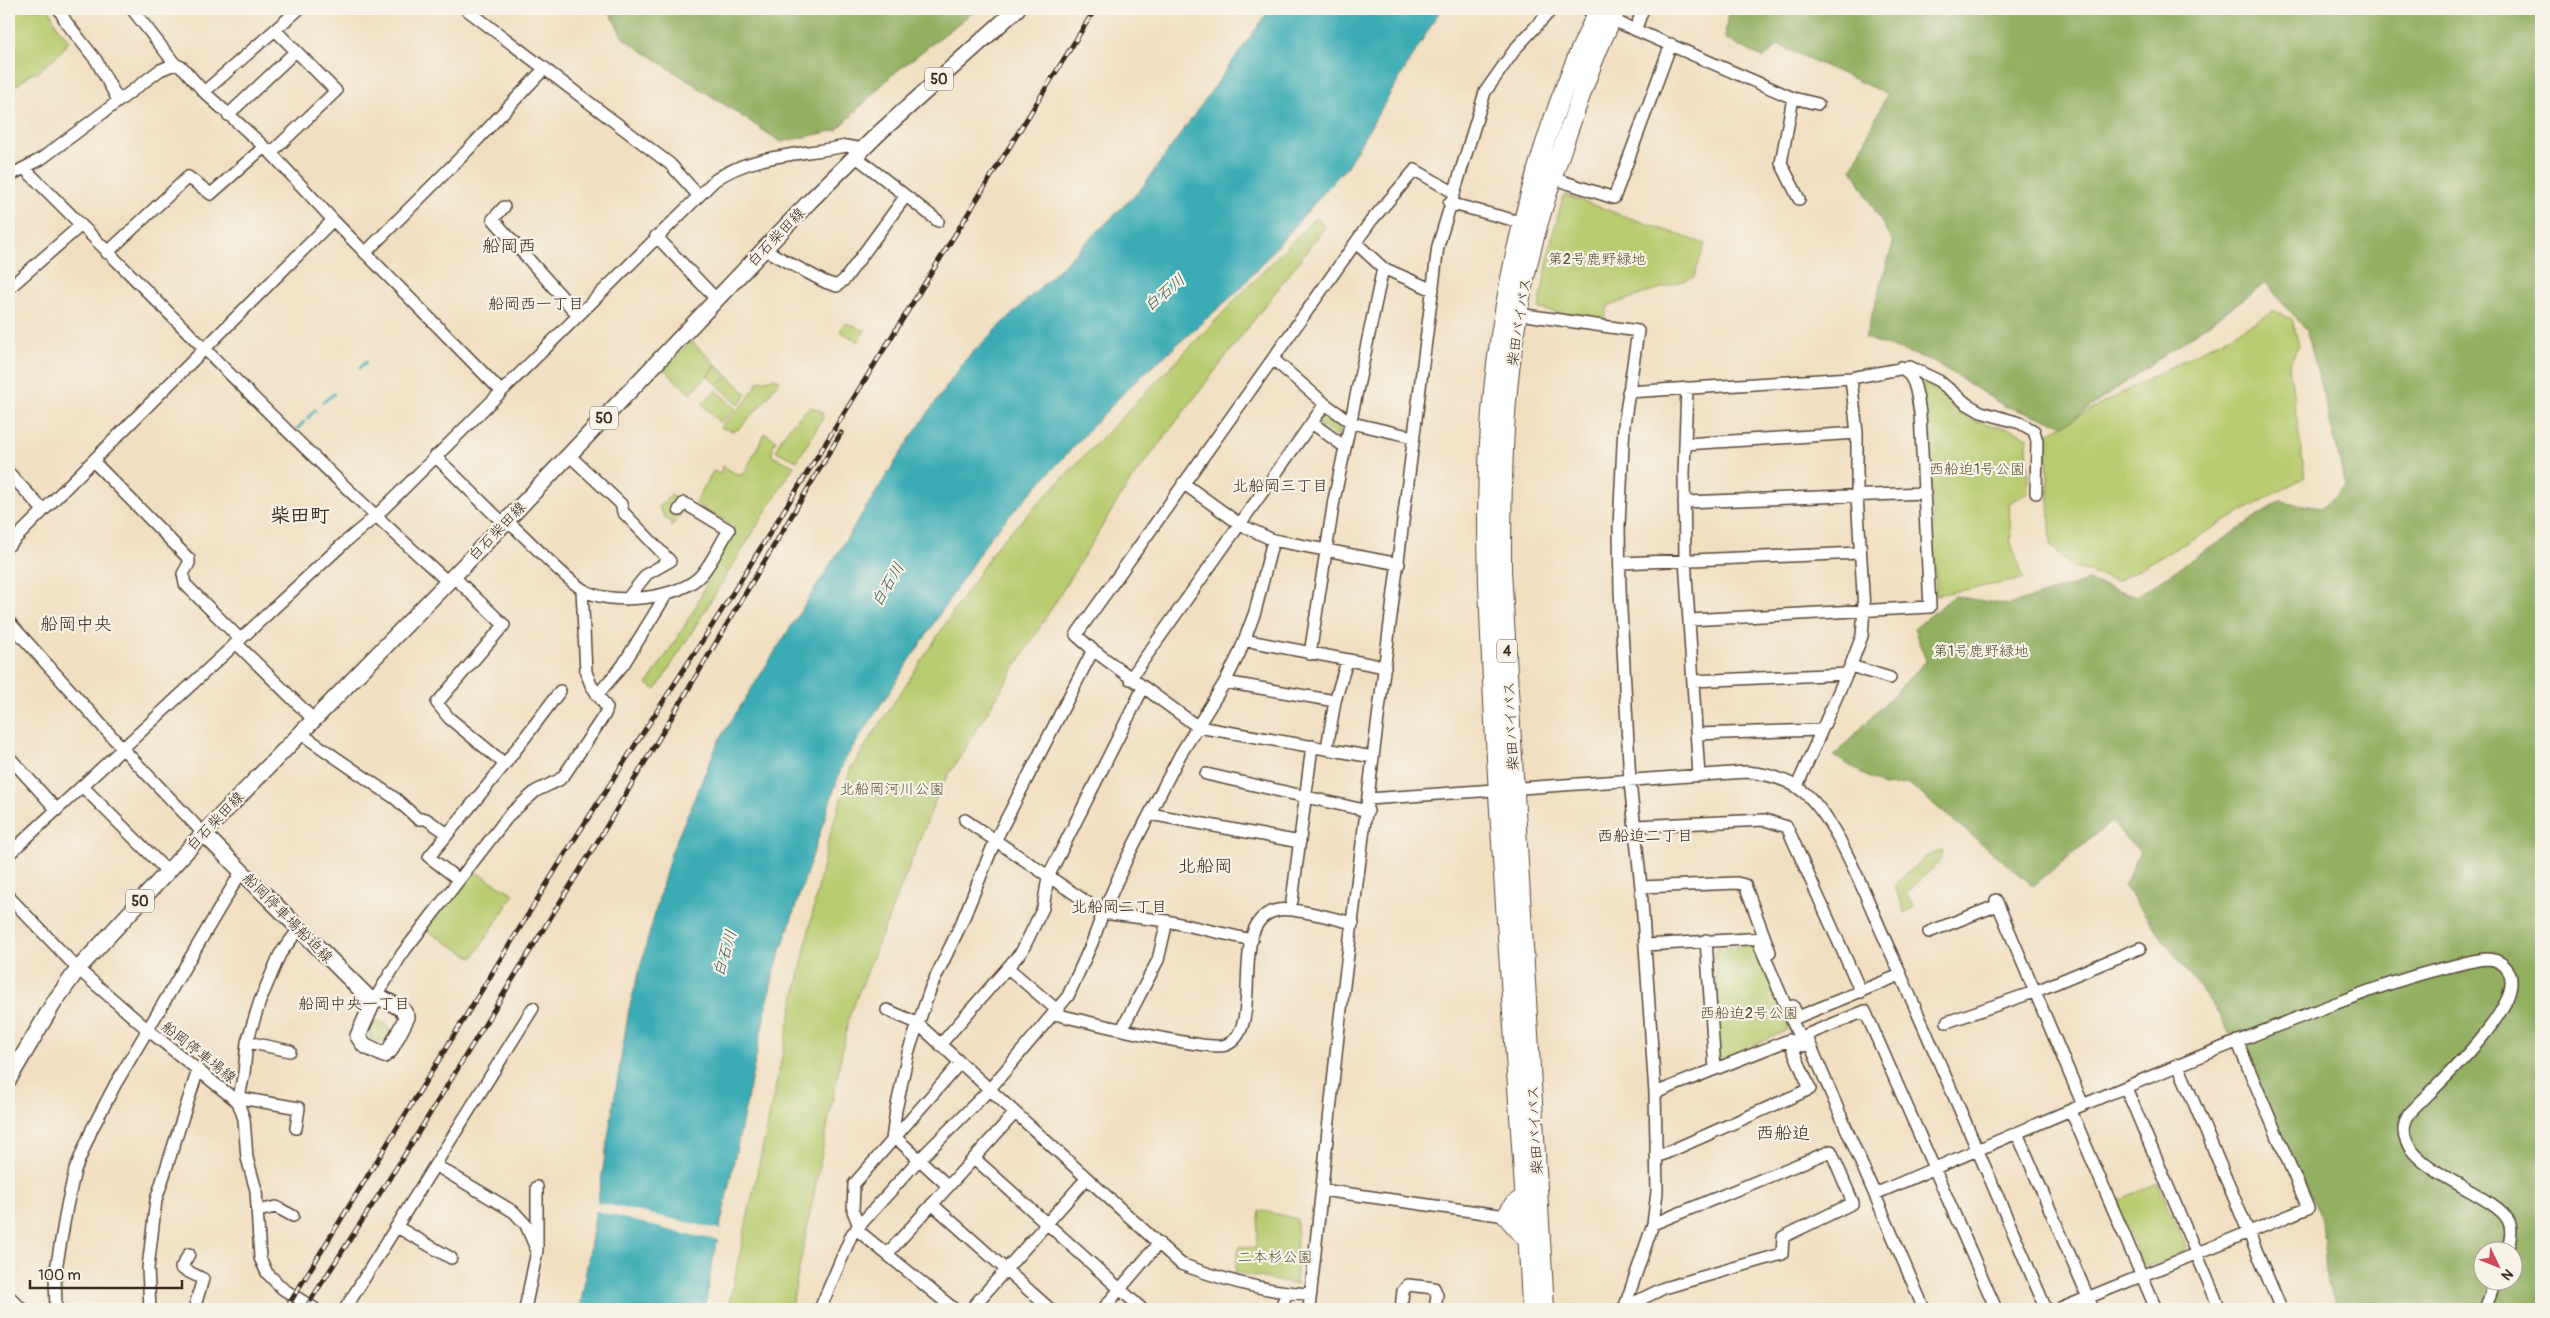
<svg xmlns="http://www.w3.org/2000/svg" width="2550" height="1318" font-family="Pangolin,'Klee One',sans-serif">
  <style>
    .green { fill: #b8cb6f; stroke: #7a7a46 }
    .forest { fill: #92af62; stroke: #666c40; fill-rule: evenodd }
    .water { fill: #3aacb5; stroke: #3a6b6a }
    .pier { fill: #f1dfc1 }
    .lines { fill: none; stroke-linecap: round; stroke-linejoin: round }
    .stream { stroke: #3aacb5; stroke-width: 3 }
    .minor-casing { stroke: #564536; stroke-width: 14 }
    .major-casing { stroke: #564536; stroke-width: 18 }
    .highway-casing { stroke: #564536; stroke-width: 20 }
    .minor { stroke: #fff; stroke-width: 11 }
    .major { stroke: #fff; stroke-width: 15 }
    .highway { stroke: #fff; stroke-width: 18 }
    .rail-casing { stroke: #3b2a1e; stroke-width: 5 }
    .rail { stroke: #f7f3e8; stroke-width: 3; stroke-dasharray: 9; stroke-linecap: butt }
    .labels { text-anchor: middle; stroke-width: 4.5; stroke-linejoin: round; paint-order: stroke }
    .shield { fill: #f7f3e8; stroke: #73665b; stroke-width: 1 }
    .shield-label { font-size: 14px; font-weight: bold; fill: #3b2a1e }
    .street-label { font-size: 15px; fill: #3b2a1e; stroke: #f7f3e8 }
    .park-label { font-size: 15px; fill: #5a5232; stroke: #f7f3e8 }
    .water-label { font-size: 16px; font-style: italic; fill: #3b5853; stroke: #f7f3e8 }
    .neighbourhood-label { font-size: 16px; fill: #3b2a1e; stroke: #f7f3e8 }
    .quarter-label { font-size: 18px; fill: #3b2a1e; stroke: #f7f3e8 }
    .district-label { font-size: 20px; font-weight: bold; fill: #3b2a1e; stroke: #f7f3e8 }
  </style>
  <rect width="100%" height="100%" fill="#f7f3e8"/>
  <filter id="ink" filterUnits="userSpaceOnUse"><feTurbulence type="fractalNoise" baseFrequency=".02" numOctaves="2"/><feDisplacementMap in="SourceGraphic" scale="10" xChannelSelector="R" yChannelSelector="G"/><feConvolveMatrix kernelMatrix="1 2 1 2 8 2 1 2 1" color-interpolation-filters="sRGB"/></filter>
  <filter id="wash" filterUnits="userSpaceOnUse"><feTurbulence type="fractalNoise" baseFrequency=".0096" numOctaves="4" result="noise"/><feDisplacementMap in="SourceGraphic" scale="20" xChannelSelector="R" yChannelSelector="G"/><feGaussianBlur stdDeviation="1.12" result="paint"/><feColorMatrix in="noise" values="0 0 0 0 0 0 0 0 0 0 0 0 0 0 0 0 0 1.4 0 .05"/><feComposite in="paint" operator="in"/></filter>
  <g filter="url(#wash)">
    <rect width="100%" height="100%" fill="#f1dfc1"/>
    <path class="green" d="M9,9H49L58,28L69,40L61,52L36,74L33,72L17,85L13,81L9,84Z
      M1564,195L1705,244L1694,277L1608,306L1604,321L1539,309L1552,237Z
      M1316,217L1325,227L1127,486L940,789L849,1017L791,1309H728L828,841L851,768L996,547Z
      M2275,311L2292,319L2299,345L2289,365L2305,477L2117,581L2072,567L2051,546L2046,434Z
      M845,323L855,326L860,330H865L858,342L840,331Z
      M691,341L717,365L690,394L664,369Z
      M717,366L727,375L718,385L708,376Z
      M728,376L747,394L739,405L719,386Z
      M776,378L779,380L765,401L739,429L733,431L720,427L745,403L759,381Z
      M1920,378L1973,421L2015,430L2027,438L2028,493L2009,503L2011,543L2024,579L1936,595L1932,495Z
      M716,390L736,409L720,423L702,404Z
      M810,407L822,411L823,418L797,461L776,451C782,432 795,420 810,407Z
      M1324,410L1343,421L1338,437L1315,423Z
      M765,433L776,440L773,445L772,456L794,466L656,690L647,684C658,668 711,589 708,574L733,531L734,526L695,503L713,471L720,474L723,466L738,475L744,474Z
      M671,494L681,500L680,515L671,527L670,522L664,517L659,507Z
      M1943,850L1941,860L1906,894L1915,907L1905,913L1894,885L1925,857Z
      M474,871L514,894L473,958L426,930Z
      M1756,945L1789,1029L1719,1062L1715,948Z
      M369 1032a10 10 0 1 1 20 0a10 10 0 1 1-20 0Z
      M2158,1184L2186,1246C2180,1257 2155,1267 2143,1265L2115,1201Z
      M1260,1210L1297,1219L1296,1285L1235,1272L1239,1246L1256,1248Z"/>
    <path class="forest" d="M608,9H977L892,75L837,130L781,142L623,38Z
      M1728,9H2541V1309H2336L2326,1272L2322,1219L2222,1019L2124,886L2140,852L2111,822L2033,886L1909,784L1883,786L1834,756L1926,661L1914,629L1954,596L2008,605L2088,581L2137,596L2281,501L2321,508L2346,486L2307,331L2266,283L2065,425L2004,406L1933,361L1865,338L1893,243L1852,169L1887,94L1778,45L1764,58L1725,39ZM2482,1250H2512V1280H2482Z"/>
    <path class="water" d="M1270,9H1441L1347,166L1239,290L1127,389L990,537L843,763L774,972L710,1275L705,1309H580L629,1009L671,853L719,740L909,440L966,359L1141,189Z"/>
    <path class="pier" d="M595,1202L722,1230L720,1240L685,1234L593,1210Z"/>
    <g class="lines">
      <path class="stream" d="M360,368L366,362
        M323,402L334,394
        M308,418L315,410
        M297,429L304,422"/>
    </g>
  </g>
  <g filter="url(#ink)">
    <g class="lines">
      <g class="minor-casing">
        <path id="minor" d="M59,9L66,22L96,60L118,100
          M132,9L175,64
          M466,9L670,164L698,195
          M1587,9L1793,98L1818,104
          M1636,28L1643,9
          M204,92L299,9
          M1793,98L1781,163L1799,199
          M228,115L296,51
          M271,153L336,91L275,30
          M855,156L938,221
          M24,168C164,307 301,450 448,582
          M9,176L41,159L160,70L175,64L183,68L204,92L271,153L333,220L501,391
          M1552,178L1614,198L1671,44
          M1449,203L1524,223
          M504,207L493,219L578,315
          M656,236L717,300
          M1356,243L1383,268
          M763,249L825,282L837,286L845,279L905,197
          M107,253L188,177L211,194L264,147
          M365,253L465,153L545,68
          M9,288L80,226
          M1518,314L1638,331L1624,425L1619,526L1620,590L1630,782L1641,887L1655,1093L1657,1192L1653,1224L1624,1309
          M1273,359L1325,404L1352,423L1413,437
          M1687,388L1684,473L1685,559L1699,776
          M1628,392L1851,378L1910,367L1939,381L1967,404L1981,412L2020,423L2034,431L2037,441L2036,493
          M1312,423L1345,447
          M1685,444L1857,433
          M569,455L621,504L623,512L670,561L647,574L627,599
          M435,456L504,524L514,527C535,546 560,574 582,589C608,607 680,599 701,575C712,563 720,544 729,530L684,503L679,510
          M93,461L189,559V563L183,574L185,584L240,639
          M9,473L43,510
          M1183,483L1241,525L1273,540L1399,564
          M1684,502L1925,493
          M9,545L333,220
          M1621,563L1860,553
          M453,576L504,625L437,703L449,718L505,764
          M1689,620L1930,607L1920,413C1917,397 1917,377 1901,367
          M9,622L123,749L203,833
          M1244,640L1385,667
          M236,643L313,719
          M1093,650L1076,635L1371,221L1415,170L1453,192
          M1310,654L1334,500L1383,268L1433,290
          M1851,666L1890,678
          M1130,679L1325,404
          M1693,681L1847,674
          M1225,682L1335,701
          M597,695L623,665L666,595
          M300,733L396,799L418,819H426L448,834
          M1697,734L1820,730
          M1327,748L1335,701L1347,661
          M9,757L57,810
          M1206,774L1368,811
          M82,786L167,871
          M1797,786L1852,662L1862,636L1864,609L1857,495V433L1851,378
          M1369,799L1746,772C1771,774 1796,781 1813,801C1845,836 1871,911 1892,955C1944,1073 1996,1191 2046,1309
          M1150,814L1300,842
          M965,820L1103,913L1167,921L1252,940
          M1636,826L1765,820L1787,827L1861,992
          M9,854L344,543L376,516L714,181C750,154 803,155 846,146L862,149
          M459,880L429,857L505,764L560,691
          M1641,887L1737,883L1745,885L1770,952
          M9,897L78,969L148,1030L238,1102L244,1119L247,1158L256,1190L260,1258L267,1273L283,1289L315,1309
          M1996,900L2083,1105
          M1292,901L1312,746
          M1929,932L1998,905
          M1706,940L1715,1069
          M1645,945L1764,938
          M1760,946L1803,1046
          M1008,968L1057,1010
          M373,1002L402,954L510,814L536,791L559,780L565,774L605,714L607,708L591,685L586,672L582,589
          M1793,1006L1798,1017L1900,975
          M887,1010L917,1023L1181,1264C1223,1280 1266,1292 1311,1294
          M1054,1014C1080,1020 1209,1052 1226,1045C1268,1028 1224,920 1278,910C1294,907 1335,919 1353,923
          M1947,1022L2034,992L2140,948
          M1122,1029L1158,960L1167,921
          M247,1042L290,1051
          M940,1045L1022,951L1043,908L1048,877L1143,688
          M2178,1065L2281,1309
          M2126,1088L2220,1309
          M1655,1093L1789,1040L1810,1089L1657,1157
          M238,1102L244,1073L247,1042L260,1001L280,954L299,929
          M238,1102L246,1099L299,1108L296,1128
          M2071,1111L2156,1309
          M2017,1133L2093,1309
          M895,1137L948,1186
          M892,1140L896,1110L908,1053L931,987L962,922L995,841L1093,650L1198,727L1373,757
          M974,1158L1142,1309
          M435,1165L514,1212L526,1225L537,1251
          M1322,1190L1506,1216
          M1875,1194C2016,1133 2157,1072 2300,1017C2347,999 2395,980 2444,968C2458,965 2472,960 2487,959C2497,959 2507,965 2510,975C2522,1010 2433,1088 2409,1114C2379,1164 2493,1190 2508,1220C2513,1229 2510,1242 2507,1250
          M932,1204L1050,1309
          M258,1211L276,1207L293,1216
          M859,1226L853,1211L854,1184L960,1063
          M397,1227L451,1258
          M856,1229L954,1309
          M189,1254L181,1268L203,1279L194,1309
          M887,1254L1015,1113
          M56,1309L55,1275L67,1206L75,1170L92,1129L115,1085L241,872
          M150,1309L148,1268L156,1200L198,1070
          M345,1309L533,1008
          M525,1309L537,1251V1187
          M820,1309L852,1234L913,1166L989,1090L1068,996L1092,943L1103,913L1127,858L1180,755L1225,682L1239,654L1255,612L1273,540
          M971,1309L1087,1178
          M1103,1309L1159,1243
          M1280,1309L1287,1293
          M1309,1309L1340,1017L1438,246L1485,92L1516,48L1552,9
          M1401,1309L1403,1291L1408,1285L1434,1288L1437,1295L1435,1309
          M1621,1309L1664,1288L1782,1254L1783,1237L1853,1203L1831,1151L1653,1224
          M1924,1309L1806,1035L1865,1011L1996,1309
          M2060,1309L2308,1208L2237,1041
          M2485,1309L2496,1280"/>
      </g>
      <g class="major-casing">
        <path id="major" d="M203,833L373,1002
          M382,998L402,1009L407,1017L390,1050L384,1055L364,1045L358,1036L373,1002Z
          M9,1079L55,1001L78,969L195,842L476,553L810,201L878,134L1017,9
          M9,1299L19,1309"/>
      </g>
      <g class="highway-casing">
        <path id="highway" d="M1526,1196L1513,1205L1506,1216L1528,1241
          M1531,1309C1529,1250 1524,1190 1520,1131C1511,994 1501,858 1494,721C1490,637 1485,553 1488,469C1492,319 1532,144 1599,9
          M1545,1309L1502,570C1502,484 1503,399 1518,314C1528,253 1547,193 1567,135C1582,93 1596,49 1617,9"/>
      </g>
      <use href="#minor" class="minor"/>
      <use href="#major" class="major"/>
      <use href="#highway" class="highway"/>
      <g class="rail-casing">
        <path id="rail" d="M286,1309L567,851L724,607L1095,9
          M305,1309L402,1159L599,839L841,433"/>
      </g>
      <use href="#rail" class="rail"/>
    </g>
  </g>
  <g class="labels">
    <g class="shield">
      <rect x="925" y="67.5" width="28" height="23" rx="4"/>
      <rect x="590" y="406.5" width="28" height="23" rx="4"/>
      <rect x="1497" y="639.5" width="20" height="23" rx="4"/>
      <rect x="126" y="889.5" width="28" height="23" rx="4"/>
    </g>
    <g class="shield-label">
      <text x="939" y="84">50</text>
      <text x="604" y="423">50</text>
      <text x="1507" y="656">4</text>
      <text x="140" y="906">50</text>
    </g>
    <g class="street-label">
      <text transform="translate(776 237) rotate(-46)" y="5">白石柴田線</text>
      <text transform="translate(1519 322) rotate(-81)" y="5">柴田バイパス</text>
      <text transform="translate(497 531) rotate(-46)" y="5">白石柴田線</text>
      <text transform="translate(1511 726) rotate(-93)" y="5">柴田バイパス</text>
      <text transform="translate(215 821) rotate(-46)" y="5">白石柴田線</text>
      <text transform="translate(288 918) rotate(45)" y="5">船岡停車場船迫線</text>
      <text transform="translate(199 1052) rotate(38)" y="5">船岡停車場線</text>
      <text transform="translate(1535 1130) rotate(-93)" y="5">柴田バイパス</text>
    </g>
    <g class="park-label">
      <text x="1597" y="264">第2号鹿野緑地</text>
      <text x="1977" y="474">西船迫1号公園</text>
      <text x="1981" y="656">第1号鹿野緑地</text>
      <text x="892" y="794">北船岡河川公園</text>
      <text x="1749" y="1018">西船迫2号公園</text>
      <text x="1275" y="1262">二本杉公園</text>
    </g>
    <g class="water-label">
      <text transform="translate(1164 292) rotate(-40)" y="6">白石川</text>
      <text transform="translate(887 584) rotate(-59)" y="6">白石川</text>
      <text transform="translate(724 953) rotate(-73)" y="6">白石川</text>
    </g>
    <g class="neighbourhood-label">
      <text x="536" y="309">船岡西一丁目</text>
      <text x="1280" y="491">北船岡三丁目</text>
      <text x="1645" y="841">西船迫二丁目</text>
      <text x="1119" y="912">北船岡二丁目</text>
      <text x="354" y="1009">船岡中央一丁目</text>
    </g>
    <g class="quarter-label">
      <text x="509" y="252">船岡西</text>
      <text x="76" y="630">船岡中央</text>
      <text x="1205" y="872">北船岡</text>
      <text x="1783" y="1139">西船迫</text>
    </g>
    <g class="district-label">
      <text x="300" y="522">柴田町</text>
    </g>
  </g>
  <rect width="2550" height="1318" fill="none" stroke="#f7f3e8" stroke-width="30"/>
  <g transform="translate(2498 1266) rotate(133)"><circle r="24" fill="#f7f3e8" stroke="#aca397"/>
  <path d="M0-4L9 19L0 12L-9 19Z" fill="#d1495b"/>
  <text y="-8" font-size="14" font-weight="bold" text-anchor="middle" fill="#3b2a1e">N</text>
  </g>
  <path d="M30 1280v8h152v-8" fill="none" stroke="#3b2a1e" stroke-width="2.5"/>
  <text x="38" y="1280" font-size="15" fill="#3b2a1e" stroke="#f7f3e8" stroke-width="4" paint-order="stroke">100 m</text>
</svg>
